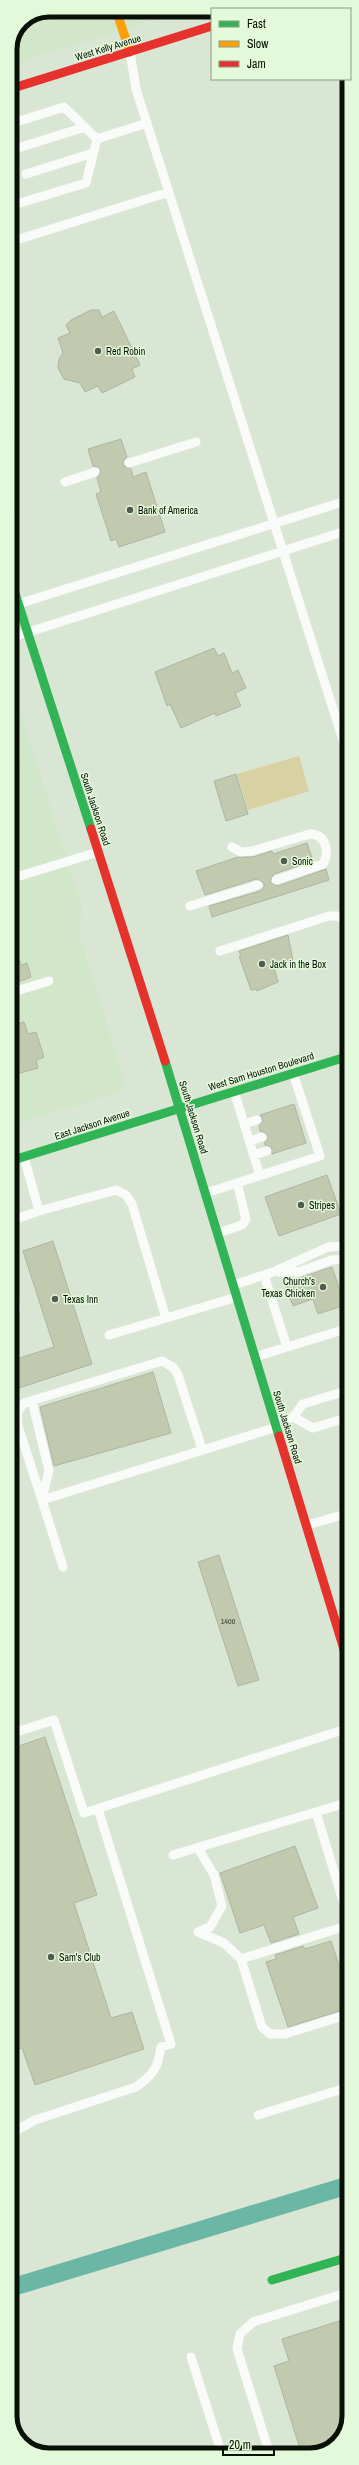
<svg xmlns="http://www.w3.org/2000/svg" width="359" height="2465" font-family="'Archivo Narrow',sans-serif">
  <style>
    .built { fill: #d2e7ca }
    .green { fill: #d8d2a2 }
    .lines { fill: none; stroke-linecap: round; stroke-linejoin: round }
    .canal { stroke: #6cb6a6; stroke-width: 18 }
    .building { fill: #c1c9af; stroke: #aeb4a6 }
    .lane { stroke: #f9fbf9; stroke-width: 9 }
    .fast { stroke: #30b455; stroke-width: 9 }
    .slow { stroke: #ff9f0a; stroke-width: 9 }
    .jam { stroke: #e5322d; stroke-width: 9 }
    .poi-dot { fill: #525b4e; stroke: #e3fada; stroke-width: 1.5 }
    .labels { text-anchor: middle; stroke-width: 3; stroke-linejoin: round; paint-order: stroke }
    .number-label { font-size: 8px; fill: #373e30 }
    .street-label { font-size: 10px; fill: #091006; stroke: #e3fada }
    .poi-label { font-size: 10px; fill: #091006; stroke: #e3fada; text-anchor: start }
    .rim { fill: none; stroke: #091006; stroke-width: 5 }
  </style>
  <rect width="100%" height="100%" fill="#dae6d4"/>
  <path class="built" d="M50,10H187L10,65V50L22,21Z
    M10,678L82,907L80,936L125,1082L123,1091L10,1126Z"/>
  <path class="green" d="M299,756L309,791L248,810L237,774Z"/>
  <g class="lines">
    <path class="canal" d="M10,2288L349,2185"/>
  </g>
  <path class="building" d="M91,310H99L102,317L114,311L140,365L132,369L135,377L102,393L98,386L85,392L80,383L64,379L58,368L59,359L63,353L58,338L70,333L66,325L71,320Z
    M121,439L127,457L123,461V465L131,469L133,477L146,472L165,532L119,547L116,539L111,541L96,494L101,492L97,478L101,470L99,467L93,466L88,449Z
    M214,648L218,656L224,653L232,673L238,670L246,688L235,693L241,706L216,716L215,713L181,728L170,704L167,706L155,672Z
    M236,774L248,814L226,821L214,781Z
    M307,843L313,861L274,874L270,882L278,886L326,869L329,880L212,917L209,906L260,891L264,887V883L256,879L205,895L196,871L238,857H253L272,851L273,854Z
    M288,935L293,961L274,967L278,982L257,991V989L251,990L239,956H241L239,951Z
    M10,941H13L21,965L27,963L31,977L10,985Z
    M24,1022L28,1034L36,1032L44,1057L36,1060L38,1068L10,1076V1026Z
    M294,1104L306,1143L272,1154L271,1147L265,1145L264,1143L268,1139V1135L260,1131L259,1126L263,1121L260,1115Z
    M327,1175L341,1214L279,1236L265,1197Z
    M53,1241L92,1364L10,1391V1361L54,1347L23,1251Z
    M332,1267L345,1305L318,1314L313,1299L293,1306L285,1283Z
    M153,1372L171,1433L54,1466L40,1407Z
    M219,1555L259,1680L238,1686L198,1562Z
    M45,1737L97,1895L74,1903L111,2018L132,2012L144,2049L35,2085L22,2048L10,2051V1749Z
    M295,1846L318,1908L293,1917L299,1934L271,1943L264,1925L240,1933L220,1873Z
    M331,1941L349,1995V2008L288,2027L266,1962L276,1959L275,1955L303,1946L305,1949Z
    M349,2318V2416L339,2442L314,2455H302L274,2366L289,2361L282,2339Z"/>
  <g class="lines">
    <path class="lane" d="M130,52L136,89L349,759
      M10,124L64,107L97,139
      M97,139L147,123
      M18,148L85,127
      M26,174L93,153
      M10,206L86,183L97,139
      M10,242L169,192
      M129,463L196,442
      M65,482L95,472
      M18,604L349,500
      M10,638L349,530
      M232,847L241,852L252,851L310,834C326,834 330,852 323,864L276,880
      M10,879L98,852
      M190,906L258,885
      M220,951L329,916H337L349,921
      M10,993L49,981
      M234,1091L260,1176
      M244,1124L257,1120
      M250,1141L262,1137
      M254,1155L267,1151
      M24,1157L39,1211L116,1190L126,1195L132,1204L166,1318
      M206,1193L237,1183
      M10,1221L39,1211
      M218,1233L242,1225L246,1219L237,1183L320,1156L293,1073
      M278,1272H298L332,1260L343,1259L349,1266
      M264,1275L287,1347
      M234,1285L273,1272L328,1247L345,1246L349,1249
      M10,1324L16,1309L13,1283
      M109,1335L237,1297
      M255,1357L349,1328
      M32,1401L49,1471L42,1498
      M293,1417L313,1428L349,1417
      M342,1419L349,1444
      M276,1422L293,1417L303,1404L349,1390
      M42,1500L18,1426L17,1413L24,1403L162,1361L173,1367L178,1375L202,1449
      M307,1525L349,1513
      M63,1567L42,1500L277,1427
      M10,1734L54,1720L84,1813L349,1728
      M316,1812L349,1921
      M173,1855L349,1802
      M349,1925L241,1959L262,2027L270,2034H285L349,2014
      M198,1932L210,1927L222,1906L214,1875L198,1848
      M198,1932L224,1943L241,1959
      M258,2115L349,2087
      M10,2134L35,2120L136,2087C153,2075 158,2068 161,2047L171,2044L98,1809
      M191,2357L222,2455
      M270,2455L237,2349L240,2334L253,2322L349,2292"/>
    <path class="fast" d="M10,578L91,829
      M165,1061L279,1436
      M10,1161L349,1056
      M272,2280L349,2257"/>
    <path class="slow" d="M116,10L130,52"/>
    <path class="jam" d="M10,89L212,26
      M91,829L165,1061
      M279,1436L349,1666"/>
  </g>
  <g class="poi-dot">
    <circle cx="98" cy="351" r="4"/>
    <circle cx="130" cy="510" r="4"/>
    <circle cx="284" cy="861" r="4"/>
    <circle cx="262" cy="964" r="4"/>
    <circle cx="301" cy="1205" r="4"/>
    <circle cx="323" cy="1287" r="4"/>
    <circle cx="55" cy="1299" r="4"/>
    <circle cx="51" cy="1957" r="4"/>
  </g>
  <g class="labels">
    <g class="number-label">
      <text x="228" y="1624">1400</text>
    </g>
    <g class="street-label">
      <text transform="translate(108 47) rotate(-17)" y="4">West Kelly Avenue</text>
      <text transform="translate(96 809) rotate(72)" y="4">South Jackson Road</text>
      <text transform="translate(261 1071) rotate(-17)" y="4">West Sam Houston Boulevard</text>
      <text transform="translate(194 1117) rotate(73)" y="4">South Jackson Road</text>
      <text transform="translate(92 1124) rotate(-18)" y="4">East Jackson Avenue</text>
      <text transform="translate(288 1427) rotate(73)" y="4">South Jackson Road</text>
    </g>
    <g class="poi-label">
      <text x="106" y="355">Red Robin</text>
      <text x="138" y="514">Bank of America</text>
      <text x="292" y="865">Sonic</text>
      <text x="270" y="968">Jack in the Box</text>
      <text x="309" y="1209">Stripes</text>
      <text x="315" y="1285" text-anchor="end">Church's<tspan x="315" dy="12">Texas Chicken</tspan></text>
      <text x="63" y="1303">Texas Inn</text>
      <text x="59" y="1961">Sam's Club</text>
    </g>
  </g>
  <path d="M0 0H359V2465H0ZM49 17H310A32 32 0 0 1 342 49V2416A32 32 0 0 1 310 2448H49A32 32 0 0 1 17 2416V49A32 32 0 0 1 49 17Z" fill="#e3fada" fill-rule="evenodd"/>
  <path class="rim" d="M49 17H310A32 32 0 0 1 342 49V2416A32 32 0 0 1 310 2448H49A32 32 0 0 1 17 2416V49A32 32 0 0 1 49 17Z"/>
  <rect x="211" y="8" width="140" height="72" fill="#e3fada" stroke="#8c9c85"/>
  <rect x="219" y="21" width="20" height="6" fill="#30b455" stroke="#8c9c85"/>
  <text x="247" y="28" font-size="12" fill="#091006">Fast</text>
  <rect x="219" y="41" width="20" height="6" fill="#ff9f0a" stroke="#8c9c85"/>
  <text x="247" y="48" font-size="12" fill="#091006">Slow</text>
  <rect x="219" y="61" width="20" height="6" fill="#e5322d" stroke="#8c9c85"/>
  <text x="247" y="68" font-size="12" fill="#091006">Jam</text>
  <path d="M223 2449v6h51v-6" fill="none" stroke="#091006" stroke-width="2"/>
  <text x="229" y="2449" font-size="12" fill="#091006" stroke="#e3fada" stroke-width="3" paint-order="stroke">20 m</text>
</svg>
